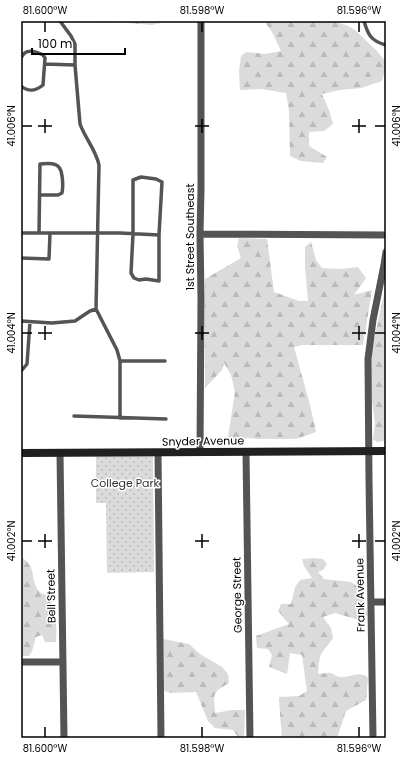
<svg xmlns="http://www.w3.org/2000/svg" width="407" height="759" font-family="Poppins,sans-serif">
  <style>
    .forest { fill: url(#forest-firs) }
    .park { fill: url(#park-dots) }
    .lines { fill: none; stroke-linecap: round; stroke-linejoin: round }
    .lane { stroke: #545454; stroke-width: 3.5 }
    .street { stroke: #545454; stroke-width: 7 }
    .secondary { stroke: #212121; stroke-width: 8 }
    .ticks { fill: none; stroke: #000; stroke-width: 1.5 }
    .labels { text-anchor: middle; stroke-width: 3; stroke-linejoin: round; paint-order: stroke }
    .street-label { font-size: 11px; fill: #000; stroke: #fff }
    .park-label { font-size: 11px; fill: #323232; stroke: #fff }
    .neatline { fill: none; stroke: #000; stroke-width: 1.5 }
    .ticks-label { font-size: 10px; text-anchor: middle; fill: #000 }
  </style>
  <defs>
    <pattern id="forest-firs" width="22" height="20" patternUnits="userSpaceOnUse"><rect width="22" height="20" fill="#dbdbdb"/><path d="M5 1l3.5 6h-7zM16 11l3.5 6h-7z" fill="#bababa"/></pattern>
    <pattern id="park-dots" width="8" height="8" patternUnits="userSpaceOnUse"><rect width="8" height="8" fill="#dbdbdb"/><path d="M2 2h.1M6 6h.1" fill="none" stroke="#bababa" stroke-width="1.8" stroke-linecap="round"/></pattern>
  </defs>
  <rect width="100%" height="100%" fill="#fff"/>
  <path class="forest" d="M94,21H168L152,25L114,22L100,23Z
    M218,21H332L346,25L355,30L377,51L386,62V68L382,81L361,88L340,90L322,94L329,110L333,124L324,131L309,132V146L327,157L323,163L301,161L290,156L289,111L286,93L261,89L240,90L239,72L241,56L246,52L265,54L281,51L272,32L265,22H221Z
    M239,238L267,239L274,292L299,301H308L305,267V247L311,242L316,260L322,268L342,269L358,267L366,278L354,295L372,290L363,345H302L294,347L310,405L316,432L296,439H258L247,438L233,443L228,437L235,392L231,375L224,363L222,370L205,388V279L241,258L237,246Z
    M386,283V439L383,441L377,442L373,439L375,424L372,401L371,372L372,350Z
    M21,557C39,568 28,581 41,593C43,594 47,595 50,597C56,611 57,627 56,642H45L42,635L36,637L32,651L29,656H21Z
    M315,558L323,559L327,564L323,570L318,572L324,579L351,582L360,588L366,605L367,615L359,620L335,613L323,617L331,628L333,638C330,643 326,647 323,651C318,658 319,667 318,674C322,674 327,672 331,673C334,674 337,677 340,677C350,679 359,669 368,678L366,700L346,711L337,738H282L279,701V697L299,696L307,691L302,655L290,653L287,674L269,667L272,655L268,649L257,648L256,636L289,624L278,611L281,604H291L295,587L300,580L312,578L304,566L302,559Z
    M163,639L189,644L200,654L222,667L228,674L229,683C211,694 214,692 215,713L232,710H245L244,737L239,738L233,730L215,728L208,721L196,692L171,693L164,691Z"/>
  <path class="park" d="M151,455L153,456L154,572L107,573L106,503H96V456Z"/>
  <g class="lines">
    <path class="lane" d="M60,21L71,36L75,44V65L80,124C85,138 96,150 99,165L96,309L117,350L120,361V418
      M364,21C368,35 371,41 386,45
      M21,58C25,48 35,51 43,55L45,58L43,85C36,91 28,92 21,86
      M45,64L75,65
      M141,177L156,179L162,182L159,235V281L146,279L139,280L134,278L131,273L133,234V180Z
      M21,233H120L159,235
      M39,233L40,164C51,163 61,162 62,176C63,182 63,187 62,193L58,195H40
      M21,258L49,259L50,233
      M21,321L52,323L75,321L90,311L96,309
      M120,361H165
      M21,370H22L27,364L30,322
      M74,416L166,419"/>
    <path class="street" d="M200,234L386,235
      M200,452L201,298L200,234L201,189V21
      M246,452L250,738
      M60,453L64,738
      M158,453L161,738
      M371,602H386
      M21,662H63
      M373,738L369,480L368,359L373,320L384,265L386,252"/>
    <path class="secondary" d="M21,453L386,451"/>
  </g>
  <path class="ticks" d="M45,22V32M202,22V32M359,22V32M45,119V133M202,119V133M359,119V133M22,126H32M38,126H52M195,126H209M352,126H366M375,126H385M45,326V340M202,326V340M359,326V340M22,333H32M38,333H52M195,333H209M352,333H366M375,333H385M45,534V548M202,534V548M359,534V548M22,541H32M38,541H52M195,541H209M352,541H366M375,541H385M45,727V737M202,727V737M359,727V737"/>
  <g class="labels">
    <g class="street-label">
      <text transform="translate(190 237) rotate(-90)" y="4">1st Street Southeast</text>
      <text transform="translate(203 441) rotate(-1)" y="4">Snyder Avenue</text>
      <text transform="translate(237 595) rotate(-91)" y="4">George Street</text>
      <text transform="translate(360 595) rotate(-91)" y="4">Frank Avenue</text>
      <text transform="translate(51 596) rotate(-91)" y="4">Bell Street</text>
    </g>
    <g class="park-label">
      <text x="125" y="487">College Park</text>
    </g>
  </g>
  <rect width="407" height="759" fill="none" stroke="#ffffff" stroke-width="44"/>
  <path d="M32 48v6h93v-6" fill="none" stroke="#000000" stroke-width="2"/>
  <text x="38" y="48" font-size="12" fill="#000000" stroke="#ffffff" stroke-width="3" paint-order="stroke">100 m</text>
  <rect x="22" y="22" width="363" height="715" class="neatline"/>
  <g class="ticks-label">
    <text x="45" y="14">81.600°W</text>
    <text x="202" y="14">81.598°W</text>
    <text x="359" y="14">81.596°W</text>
    <text transform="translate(11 126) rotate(-90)" y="4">41.006°N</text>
    <text transform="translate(396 126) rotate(-90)" y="4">41.006°N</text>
    <text transform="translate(11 333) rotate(-90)" y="4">41.004°N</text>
    <text transform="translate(396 333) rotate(-90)" y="4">41.004°N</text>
    <text transform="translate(11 541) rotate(-90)" y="4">41.002°N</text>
    <text transform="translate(396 541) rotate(-90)" y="4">41.002°N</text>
    <text x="45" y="752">81.600°W</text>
    <text x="202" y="752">81.598°W</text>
    <text x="359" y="752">81.596°W</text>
  </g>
</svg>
